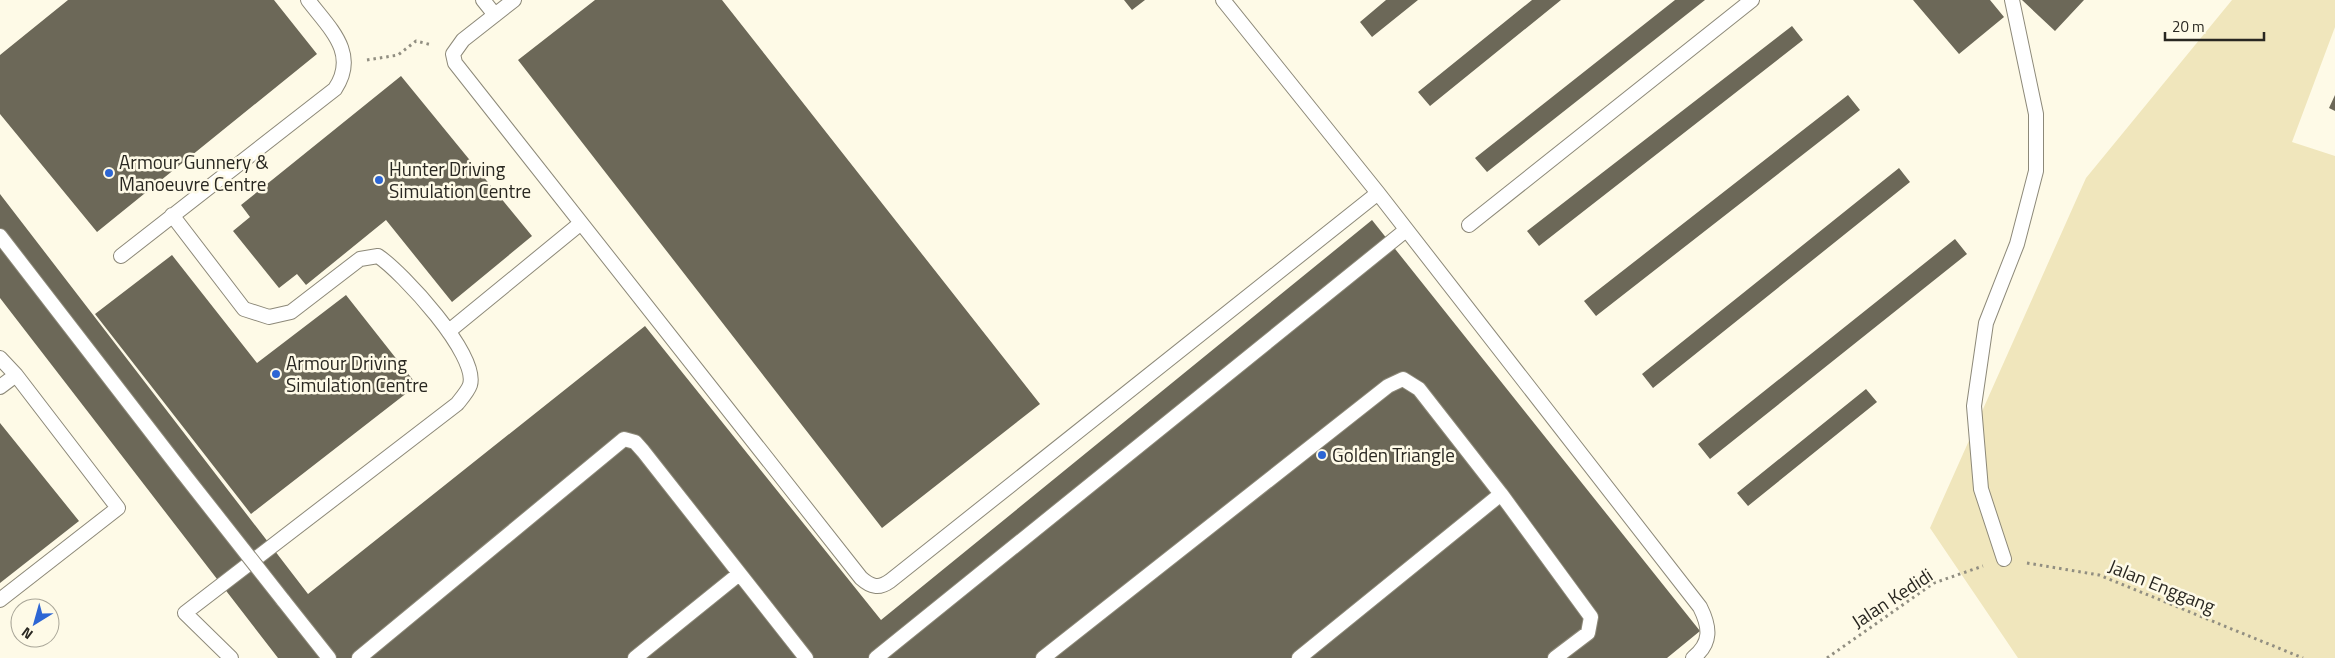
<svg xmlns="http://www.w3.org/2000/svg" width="2335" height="658" font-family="'Titillium Web',sans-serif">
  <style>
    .green { fill: #f0e6bc }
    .building { fill: #6c6858 }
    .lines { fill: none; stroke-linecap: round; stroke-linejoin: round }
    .lane-casing { stroke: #8d8979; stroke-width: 16 }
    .path { stroke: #918e81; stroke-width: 3; stroke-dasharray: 2.5 4; stroke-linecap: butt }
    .lane { stroke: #fff; stroke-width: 14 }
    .lane-bridge-casing { stroke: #8d8979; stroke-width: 16; stroke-linecap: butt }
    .lane-bridge { stroke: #fff; stroke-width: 14 }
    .poi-dot { fill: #2d66d4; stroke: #fefae7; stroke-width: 2 }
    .labels { text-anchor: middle; stroke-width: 5; stroke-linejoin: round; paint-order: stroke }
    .poi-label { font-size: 19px; fill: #292721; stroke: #fefae7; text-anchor: start }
    .street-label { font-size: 19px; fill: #292721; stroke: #fefae7 }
  </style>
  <rect width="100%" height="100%" fill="#fefae7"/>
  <path class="green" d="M2232,0H2335V27L2292,142L2335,156V658H2018L1930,528L2086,178Z"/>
  <path class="building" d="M68,0H274L317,54L97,232L0,114V55Z
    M595,0H722L1040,404L882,528L518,60Z
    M1124,0H1145L1132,10Z
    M1386,0H1418L1372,37L1360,22Z
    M1532,0H1561L1430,106L1418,92Z
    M1675,0H1705L1487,172L1475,158Z
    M1913,0H1990L2004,17L1959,54Z
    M2022,0H2084L2055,31Z
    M1792,26L1803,40L1539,246L1527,231Z
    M401,76L532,236L452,302L386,220L306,285L297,274L279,288L233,231L250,217L241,205Z
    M1848,95L1860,110L1596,316L1584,301Z
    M2335,95V111L2329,108Z
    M1899,168L1910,182L1653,388L1642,374Z
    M0,194L308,594L645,326L881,620L1372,220L1700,631L1667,658H278L0,298Z
    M1955,239L1967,254L1710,459L1698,444Z
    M172,255L257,363L346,295L417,385L251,514L95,314Z
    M1866,389L1877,402L1748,506L1737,493Z
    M0,423L79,521L0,583Z"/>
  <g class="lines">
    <g class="lane-casing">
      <path id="lane" d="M483,0L495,15
        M514,0L463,40L453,54L455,63L861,578C871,587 879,589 890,581L1378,193
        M1223,0L1378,193L1700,607C1710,627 1712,643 1693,658
        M172,215L244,309L269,317L291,312L360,259L378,256C402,272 479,355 470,385C468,391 461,399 457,404L185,613L231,658
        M1469,225L1752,0
        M0,236L183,473
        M121,256L335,89C359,53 329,28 308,0
        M449,331L581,223
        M0,358L16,375L118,508L0,600
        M0,387L16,375
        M2004,559L1981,489L1974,406L1986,323L2017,244L2036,171V114L2012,0
        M283,600L329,658
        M359,658L624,439L635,442L643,451L806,658
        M635,658L739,574
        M876,658L1406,230
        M1043,658L1388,386L1403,379L1419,389L1501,494L1591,617L1588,633L1555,658
        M1299,658L1501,494"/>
    </g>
    <path class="path" d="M367,60L398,55L416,41L432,45
      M2027,563L2099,575L2303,658
      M1827,658L1934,583L1983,566"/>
    <use href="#lane" class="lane"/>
    <g class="lane-bridge-casing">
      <path id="lane-bridge" d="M183,473L283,600"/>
    </g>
    <use href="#lane-bridge" class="lane-bridge"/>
  </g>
  <g class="poi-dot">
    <circle cx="109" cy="173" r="5"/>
    <circle cx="379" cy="180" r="5"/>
    <circle cx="276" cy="374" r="5"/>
    <circle cx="1322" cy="455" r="5"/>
  </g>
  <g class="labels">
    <g class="poi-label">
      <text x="119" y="169">Armour Gunnery &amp;<tspan x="119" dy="22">Manoeuvre Centre</tspan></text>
      <text x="389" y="176">Hunter Driving<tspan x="389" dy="22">Simulation Centre</tspan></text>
      <text x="286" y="370">Armour Driving<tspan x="286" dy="22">Simulation Centre</tspan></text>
      <text x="1332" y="462">Golden Triangle</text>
    </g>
    <g class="street-label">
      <text transform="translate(2162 586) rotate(22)" y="7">Jalan Enggang</text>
      <text transform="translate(1892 598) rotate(-33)" y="7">Jalan Kedidi</text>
    </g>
  </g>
  <g transform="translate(35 623) rotate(217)"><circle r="24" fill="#fefae7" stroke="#a9a698"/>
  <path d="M0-4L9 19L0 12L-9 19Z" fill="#2d66d4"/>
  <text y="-8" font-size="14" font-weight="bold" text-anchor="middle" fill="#292721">N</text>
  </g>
  <path d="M2165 32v8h99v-8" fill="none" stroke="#292721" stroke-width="2.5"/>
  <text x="2172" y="32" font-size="15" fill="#292721" stroke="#fefae7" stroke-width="4" paint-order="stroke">20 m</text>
</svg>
